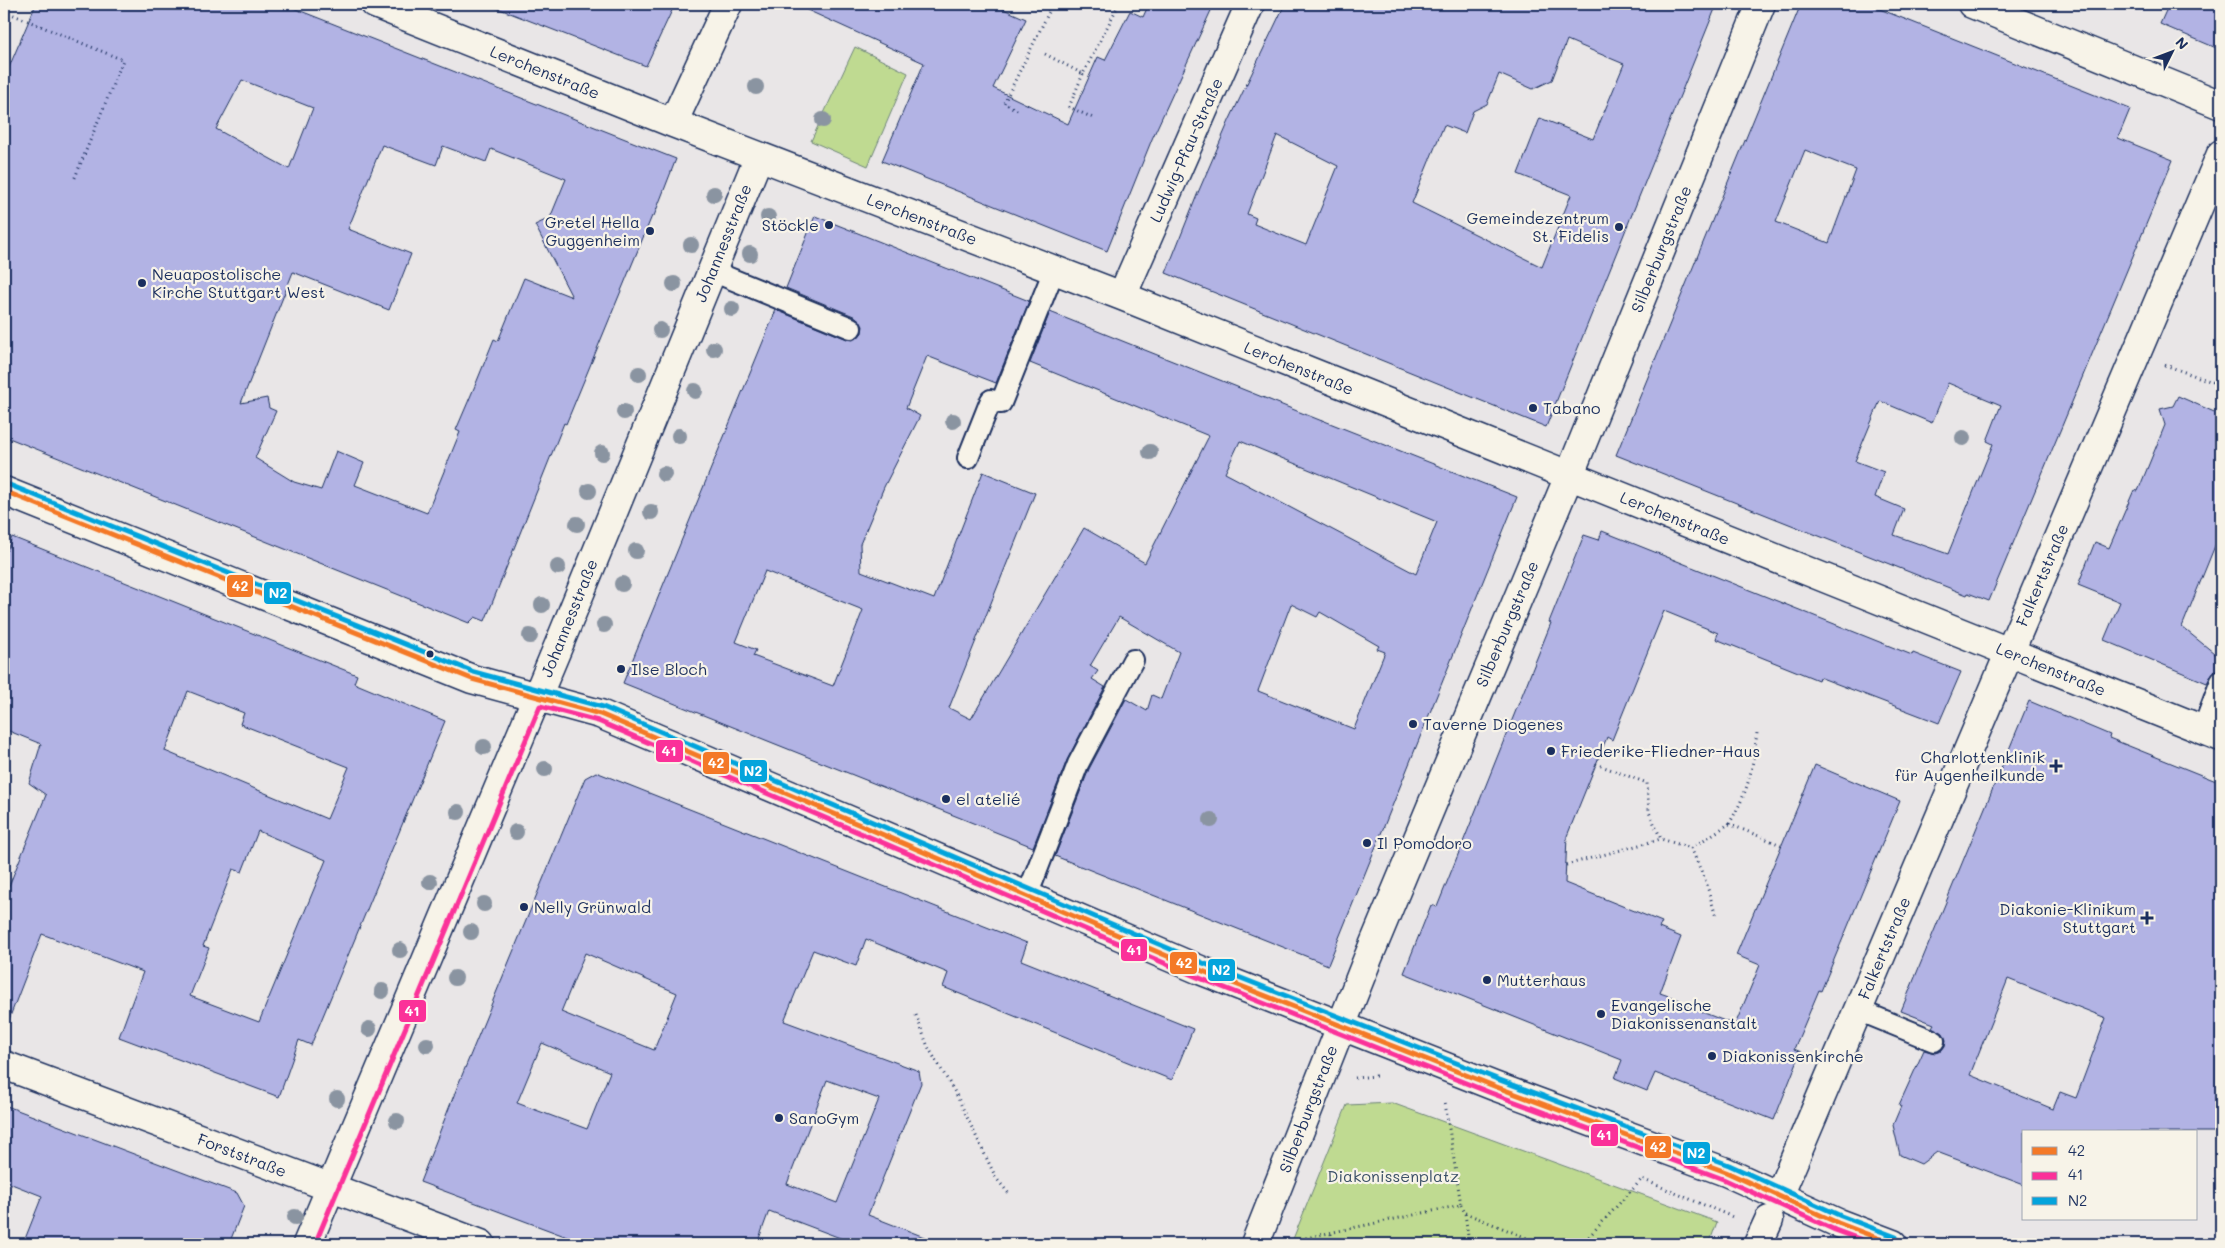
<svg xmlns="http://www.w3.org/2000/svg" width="2225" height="1248" font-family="Mali,sans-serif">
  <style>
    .green { fill: #bfda91; stroke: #6d8478 }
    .building { fill: #b2b3e4; stroke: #1b2f5e; fill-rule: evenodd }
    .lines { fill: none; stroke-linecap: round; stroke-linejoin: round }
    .service-casing { stroke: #1b2f5e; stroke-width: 24 }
    .pedestrian-casing { stroke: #1b2f5e; stroke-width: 31 }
    .minor-casing { stroke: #1b2f5e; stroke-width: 31 }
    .tertiary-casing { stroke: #1b2f5e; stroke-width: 31 }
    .path { stroke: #1b2f5e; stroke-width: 3; stroke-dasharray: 1 4; stroke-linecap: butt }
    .service { stroke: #f7f3e8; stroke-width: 20 }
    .pedestrian { stroke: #f7f3e8; stroke-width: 28 }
    .minor { stroke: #f7f3e8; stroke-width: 28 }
    .tertiary { stroke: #f7f3e8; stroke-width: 28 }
    .bus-1-casing { stroke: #f7f3e8; stroke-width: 9 }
    .bus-2-casing { stroke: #f7f3e8; stroke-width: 9 }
    .bus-3-casing { stroke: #f7f3e8; stroke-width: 9 }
    .bus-1 { stroke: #f47927; stroke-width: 5 }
    .bus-2 { stroke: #fb3199; stroke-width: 5 }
    .bus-3 { stroke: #04a4dc; stroke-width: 5 }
    .tree { fill: #8a94a1 }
    .poi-dot { fill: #1b2f5e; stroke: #f7f3e8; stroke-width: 2 }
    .labels { text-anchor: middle; stroke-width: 4.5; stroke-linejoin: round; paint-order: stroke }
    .street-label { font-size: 16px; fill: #1b2f5e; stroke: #f7f3e8 }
    .poi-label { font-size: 16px; fill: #1b2f5e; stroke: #f7f3e8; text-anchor: start }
    .park-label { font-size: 16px; fill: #3c5168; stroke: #f7f3e8 }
    .line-badge { stroke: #f7f3e8; stroke-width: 2 }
    .badge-label { font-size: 14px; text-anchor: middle; font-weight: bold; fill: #fff }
  </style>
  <rect width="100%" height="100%" fill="#e9e6e7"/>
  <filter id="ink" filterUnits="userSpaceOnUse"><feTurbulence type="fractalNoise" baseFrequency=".02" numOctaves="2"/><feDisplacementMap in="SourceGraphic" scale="10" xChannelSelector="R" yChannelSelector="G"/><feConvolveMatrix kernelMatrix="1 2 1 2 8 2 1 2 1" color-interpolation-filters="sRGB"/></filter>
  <g filter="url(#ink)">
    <path class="green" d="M855,47L908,73L868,166L811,141Z
      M1392,1103L1717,1222L1709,1244H1291L1347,1105Z"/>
    <path class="building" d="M36,4H283L676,159L654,216H652L566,424L564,423L485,621L475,617L469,623L4,436V79ZM242,80L313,108L289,169L216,129ZM382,145L436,165L443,146L486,162L491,149L566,179L550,218L535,225L572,297L524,278L498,341L494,339L477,381L456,430L460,432L427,513L355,485L364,463L336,451L321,490L294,482L255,458L276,411L269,408L267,398L241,403L293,272L389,310L411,254L348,229Z
      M493,4H675L646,66L492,6Z
      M794,4H992L1026,19L993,88L1068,124L1098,57L1105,60L1130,11L1143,17L1149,4H1214L1152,139L1107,251L882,161L924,63Z
      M1285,4H1717L1546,427L1166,273L1197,195L1229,121ZM1567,40L1624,64L1593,139L1540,118L1518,174L1571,195L1542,267L1412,203L1444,125L1465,133L1473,111L1487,104L1499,74L1533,89L1552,80ZM1277,135L1338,166L1306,245L1254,224L1256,218L1247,214Z
      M1801,4H1867L2130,109L2118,138L2173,160L1989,601L1968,593L1967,595L1616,455ZM1805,150L1856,170L1829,243L1776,222ZM1948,383L2001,405L1987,441L1993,444L1948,554L1894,535L1904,509L1875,497L1884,472L1855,461L1880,401L1932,423Z
      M2169,4H2221V50L2160,24Z
      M815,216L1029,301L996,383L927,356L906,408L920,416L884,487L860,544L861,571L934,599L983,472L1035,493L949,708L971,719L1084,528L1145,563L1209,436L1030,363L1050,312L1322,421V420L1517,497L1328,965L1055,856L1089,769L1126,699L1147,711L1152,695L1161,699L1179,652L1119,617L1090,666L1098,671L1092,679L1105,687L1067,760L1033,847L623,683L776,310L847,339L853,340L862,333L863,326L856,317L786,288ZM1240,441L1437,522L1416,574L1225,473ZM765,571L863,610L833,686L753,656L756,650L736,642ZM1291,604L1317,617L1320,612L1379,646L1377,649L1385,652L1354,729L1258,691Z
      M2178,396L2221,415V531L2182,627L2219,657L2218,670L2213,672L2207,683L2104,640L2120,602L2078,585L2095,542L2109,548L2134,490L2138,491L2165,425L2160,409L2173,406Z
      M1602,531L1912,655L1913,653L1961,672L1939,723L1819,677L1818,680L1716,639L1718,633L1664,611L1612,740L1607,737L1567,836L1565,883L1662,922L1659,928L1681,937L1660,993L1680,1000L1679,1003L1735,1025L1760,965L1736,955L1815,765L1900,801L1821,991L1819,990L1794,1049L1801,1052L1774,1120L1655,1073L1647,1091L1615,1078L1622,1060L1404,973L1431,905L1437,907L1551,623L1549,622L1584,535L1599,540Z
      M12,537L357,675L354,683L445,721L311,1045L299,1040L279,1097L119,1037L143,972L42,934L6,1027L4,1026V898L46,795L29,783L41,744L4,729V558ZM188,691L244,713L240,724L349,767L327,819L165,751ZM258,831L326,860L259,1022L190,996L209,948L203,946L233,869L242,872Z
      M2029,701L2110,735L2109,738L2221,783V1132H2024V1185L1937,1152L1921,1164L1900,1155L1893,1125L1901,1106L1899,1105L1924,1050L1935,1053L1941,1051L1945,1046L1946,1040L1943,1033L1932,1027L1934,1024L1901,1011ZM2008,979L2106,1018L2076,1098L2060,1092L2053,1109L1970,1075Z
      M596,772L1027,943L1021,960L1193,1029L1172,1080L943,987L948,973L866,939L856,966L813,950L784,1021L919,1071L921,1083L868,1215L937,1242V1244H856L769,1211L757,1244H586L420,1182L458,1085L585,778ZM585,953L677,993L654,1050L561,1012ZM542,1043L610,1072L587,1129L517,1103ZM827,1080L879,1099L837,1203L787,1184Z
      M4,1105L237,1193L244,1206L229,1244H23L42,1196L4,1181Z"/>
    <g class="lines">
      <g class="service-casing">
        <path id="service" d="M712,271L851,328
          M968,458L991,400L1001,403L1054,270
          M2203,729L2221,681
          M1027,896L1078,764L1133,660
          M1858,1010L1934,1041"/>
      </g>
      <g class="pedestrian-casing">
        <path id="pedestrian" d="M1758,1244L1769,1220"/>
      </g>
      <g class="minor-casing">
        <path id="minor" d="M375,4L673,123L1122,296L2221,737
          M1972,4L2221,105
          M673,123L728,4
          M1122,296L1250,4
          M4,1065L481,1244
          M1779,1196L2221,154
          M307,1244L560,642L759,156
          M1255,1244L1368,958L1569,476L1761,4"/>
      </g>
      <g class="tertiary-casing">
        <path id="tertiary" d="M4,491L472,679L600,714L1200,970L1494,1086L1726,1172L1838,1223L1893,1244"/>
      </g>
      <path class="path" d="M4,11L123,60L74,180
        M1045,54L1083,74L1119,4
        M1083,74L1069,107L1093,118
        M1017,110L1004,103L1050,10L1035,4
        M2165,365L2221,385
        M1596,764L1647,783L1649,812L1661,839
        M1729,824C1749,790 1752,772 1757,733
        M1691,848L1706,882L1716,917
        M1566,865L1661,839L1691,848L1729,824L1781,845
        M916,1015L928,1047L956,1094L996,1178L1010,1195
        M1355,1078L1376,1076
        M1461,1205L1465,1213L1469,1244
        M1465,1213L1542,1244
        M1331,1234L1332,1244
        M1291,1241L1461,1205L1445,1103
        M1582,1244L1642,1179L1735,1218"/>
      <use href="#service" class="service"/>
      <use href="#pedestrian" class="pedestrian"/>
      <use href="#minor" class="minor"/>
      <use href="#tertiary" class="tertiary"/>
      <g class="bus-1-casing">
        <path id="bus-1" d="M4,491L472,679L600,714L1200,970L1494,1086L1726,1172L1838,1223L1893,1244"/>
      </g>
      <g class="bus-2-casing">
        <path id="bus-2" d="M315,1244L540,706L598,721L1197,977L1491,1093L1723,1179L1835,1230L1873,1244"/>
      </g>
      <g class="bus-3-casing">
        <path id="bus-3" d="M7,484L474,672L603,707L1203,963L1497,1079L1729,1165L1841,1216L1896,1237"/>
      </g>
      <use href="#bus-1" class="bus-1"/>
      <use href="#bus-2" class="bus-2"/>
      <use href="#bus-3" class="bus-3"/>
    </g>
    <g class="tree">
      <circle cx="756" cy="87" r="8"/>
      <circle cx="823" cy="120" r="8"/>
      <circle cx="714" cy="194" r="8"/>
      <circle cx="768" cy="217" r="8"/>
      <circle cx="691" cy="245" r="8"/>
      <circle cx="750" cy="254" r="8"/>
      <circle cx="674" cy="284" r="8"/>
      <circle cx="732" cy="309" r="8"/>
      <circle cx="660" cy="330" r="8"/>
      <circle cx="714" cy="349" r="8"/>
      <circle cx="639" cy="374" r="8"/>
      <circle cx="695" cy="391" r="8"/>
      <circle cx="624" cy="412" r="8"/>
      <circle cx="953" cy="421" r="8"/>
      <circle cx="679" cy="436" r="8"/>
      <circle cx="1963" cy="438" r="8"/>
      <circle cx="1150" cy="452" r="8"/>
      <circle cx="602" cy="453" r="8"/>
      <circle cx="664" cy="474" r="8"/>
      <circle cx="589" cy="491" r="8"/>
      <circle cx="651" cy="512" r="8"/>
      <circle cx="577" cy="524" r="8"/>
      <circle cx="636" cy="551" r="8"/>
      <circle cx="558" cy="567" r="8"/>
      <circle cx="622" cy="584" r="8"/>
      <circle cx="542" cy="605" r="8"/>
      <circle cx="604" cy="625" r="8"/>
      <circle cx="530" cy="636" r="8"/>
      <circle cx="484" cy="747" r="8"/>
      <circle cx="545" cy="769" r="8"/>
      <circle cx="458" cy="812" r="8"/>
      <circle cx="1211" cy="820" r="8"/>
      <circle cx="516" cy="832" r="8"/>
      <circle cx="430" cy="882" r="8"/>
      <circle cx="484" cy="904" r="8"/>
      <circle cx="471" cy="932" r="8"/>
      <circle cx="400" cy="950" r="8"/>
      <circle cx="455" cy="978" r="8"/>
      <circle cx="382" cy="991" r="8"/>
      <circle cx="369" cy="1029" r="8"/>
      <circle cx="427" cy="1045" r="8"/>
      <circle cx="337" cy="1099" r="8"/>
      <circle cx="397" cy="1121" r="8"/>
      <circle cx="295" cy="1217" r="8"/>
    </g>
  </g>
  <g class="poi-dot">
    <circle cx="829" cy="225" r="5"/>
    <circle cx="1619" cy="227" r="5"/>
    <circle cx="650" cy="231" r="5"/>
    <circle cx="142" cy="283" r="5"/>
    <circle cx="1533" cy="408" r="5"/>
    <circle cx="430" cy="654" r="4.5"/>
    <circle cx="621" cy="669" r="5"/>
    <circle cx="1413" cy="724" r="5"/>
    <circle cx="1551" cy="751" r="5"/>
    <path d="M2053.5 758.5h5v5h5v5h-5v5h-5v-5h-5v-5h5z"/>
    <circle cx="946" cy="799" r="5"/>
    <circle cx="1367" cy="843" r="5"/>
    <circle cx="524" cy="907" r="5"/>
    <path d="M2144.5 910.5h5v5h5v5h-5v5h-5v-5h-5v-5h5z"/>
    <circle cx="1487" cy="980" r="5"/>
    <circle cx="1601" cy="1014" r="5"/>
    <circle cx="1712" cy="1056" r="5"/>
    <circle cx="779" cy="1118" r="5"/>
  </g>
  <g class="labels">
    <g class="street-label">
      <text transform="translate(545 72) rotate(22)" y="6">Lerchenstraße</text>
      <text transform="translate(1186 150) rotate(-66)" y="6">Ludwig-Pfau-Straße</text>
      <text transform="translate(922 219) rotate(21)" y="6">Lerchenstraße</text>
      <text transform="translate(723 243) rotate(-68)" y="6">Johannesstraße</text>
      <text transform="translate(1661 249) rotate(-68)" y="6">Silberburgstraße</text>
      <text transform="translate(1299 368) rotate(22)" y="6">Lerchenstraße</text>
      <text transform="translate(1675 518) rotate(22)" y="6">Lerchenstraße</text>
      <text transform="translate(2042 575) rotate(-67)" y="6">Falkertstraße</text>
      <text transform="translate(569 618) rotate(-68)" y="6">Johannesstraße</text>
      <text transform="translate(1507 624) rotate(-67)" y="6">Silberburgstraße</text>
      <text transform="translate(2051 669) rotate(22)" y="6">Lerchenstraße</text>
      <text transform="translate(1884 948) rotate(-67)" y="6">Falkertstraße</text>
      <text transform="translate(1308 1109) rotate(-69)" y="6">Silberburgstraße</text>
      <text transform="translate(242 1155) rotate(21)" y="6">Forststraße</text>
    </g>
    <g class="poi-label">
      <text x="1609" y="224" text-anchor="end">Gemeindezentrum<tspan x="1609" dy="18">St. Fidelis</tspan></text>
      <text x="640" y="228" text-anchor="end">Gretel Hella<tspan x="640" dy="18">Guggenheim</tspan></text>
      <text x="819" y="231" text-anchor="end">Stöckle</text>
      <text x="152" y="280">Neuapostolische<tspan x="152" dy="18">Kirche Stuttgart West</tspan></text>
      <text x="1543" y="414">Tabano</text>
      <text x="631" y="675">Ilse Bloch</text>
      <text x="1423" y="730">Taverne Diogenes</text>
      <text x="1561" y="757">Friederike-Fliedner-Haus</text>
      <text x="2045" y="763" text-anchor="end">Charlottenklinik<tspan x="2045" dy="18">für Augenheilkunde</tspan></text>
      <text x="956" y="805">el atelié</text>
      <text x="1377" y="849">Il Pomodoro</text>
      <text x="534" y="913">Nelly Grünwald</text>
      <text x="2136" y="915" text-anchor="end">Diakonie-Klinikum<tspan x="2136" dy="18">Stuttgart</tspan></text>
      <text x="1497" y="986">Mutterhaus</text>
      <text x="1611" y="1011">Evangelische<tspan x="1611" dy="18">Diakonissenanstalt</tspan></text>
      <text x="1722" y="1062">Diakonissenkirche</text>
      <text x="789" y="1124">SanoGym</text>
    </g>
    <g class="park-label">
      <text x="1393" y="1182">Diakonissenplatz</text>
    </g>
  </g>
  <g class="line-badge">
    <rect x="226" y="574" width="28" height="24" rx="5" fill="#f47927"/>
    <rect x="263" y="581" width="29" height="24" rx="5" fill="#04a4dc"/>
    <rect x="655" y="739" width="29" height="24" rx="5" fill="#fb3199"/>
    <rect x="702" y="751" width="28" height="24" rx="5" fill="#f47927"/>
    <rect x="739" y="759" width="29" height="24" rx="5" fill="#04a4dc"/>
    <rect x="1120" y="938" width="28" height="24" rx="5" fill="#fb3199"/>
    <rect x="1169" y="951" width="29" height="24" rx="5" fill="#f47927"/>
    <rect x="1207" y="958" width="29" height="24" rx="5" fill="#04a4dc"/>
    <rect x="398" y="999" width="29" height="24" rx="5" fill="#fb3199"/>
    <rect x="1590" y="1123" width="29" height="24" rx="5" fill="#fb3199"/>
    <rect x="1644" y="1135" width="28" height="24" rx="5" fill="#f47927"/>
    <rect x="1682" y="1141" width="29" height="24" rx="5" fill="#04a4dc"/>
  </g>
  <g class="badge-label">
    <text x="240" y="591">42</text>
    <text x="278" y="598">N2</text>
    <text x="669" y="756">41</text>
    <text x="716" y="768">42</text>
    <text x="753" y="776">N2</text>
    <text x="1134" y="955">41</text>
    <text x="1184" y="968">42</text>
    <text x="1221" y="975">N2</text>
    <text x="412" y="1016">41</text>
    <text x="1604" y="1140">41</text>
    <text x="1658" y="1152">42</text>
    <text x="1696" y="1158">N2</text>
  </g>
  <rect width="2225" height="1248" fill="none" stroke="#f7f3e8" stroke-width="20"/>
  <rect x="10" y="10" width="2205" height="1228" fill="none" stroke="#1b2f5e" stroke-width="2" filter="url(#ink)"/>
  <rect x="2022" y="1130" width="175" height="90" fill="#f7f3e8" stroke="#9fa5b1"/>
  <rect x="2032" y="1147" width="25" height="8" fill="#f47927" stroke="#9fa5b1"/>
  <text x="2068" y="1156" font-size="15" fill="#1b2f5e">42</text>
  <rect x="2032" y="1172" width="25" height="8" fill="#fb3199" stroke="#9fa5b1"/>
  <text x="2068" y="1180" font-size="15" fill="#1b2f5e">41</text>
  <rect x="2032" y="1197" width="25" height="8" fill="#04a4dc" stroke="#9fa5b1"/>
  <text x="2068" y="1206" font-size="15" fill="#1b2f5e">N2</text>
  <g transform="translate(2172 52) rotate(48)" stroke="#f7f3e8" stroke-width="4" paint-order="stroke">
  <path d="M0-4L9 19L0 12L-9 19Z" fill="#1b2f5e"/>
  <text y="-8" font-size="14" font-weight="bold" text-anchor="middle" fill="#1b2f5e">N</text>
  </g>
</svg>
